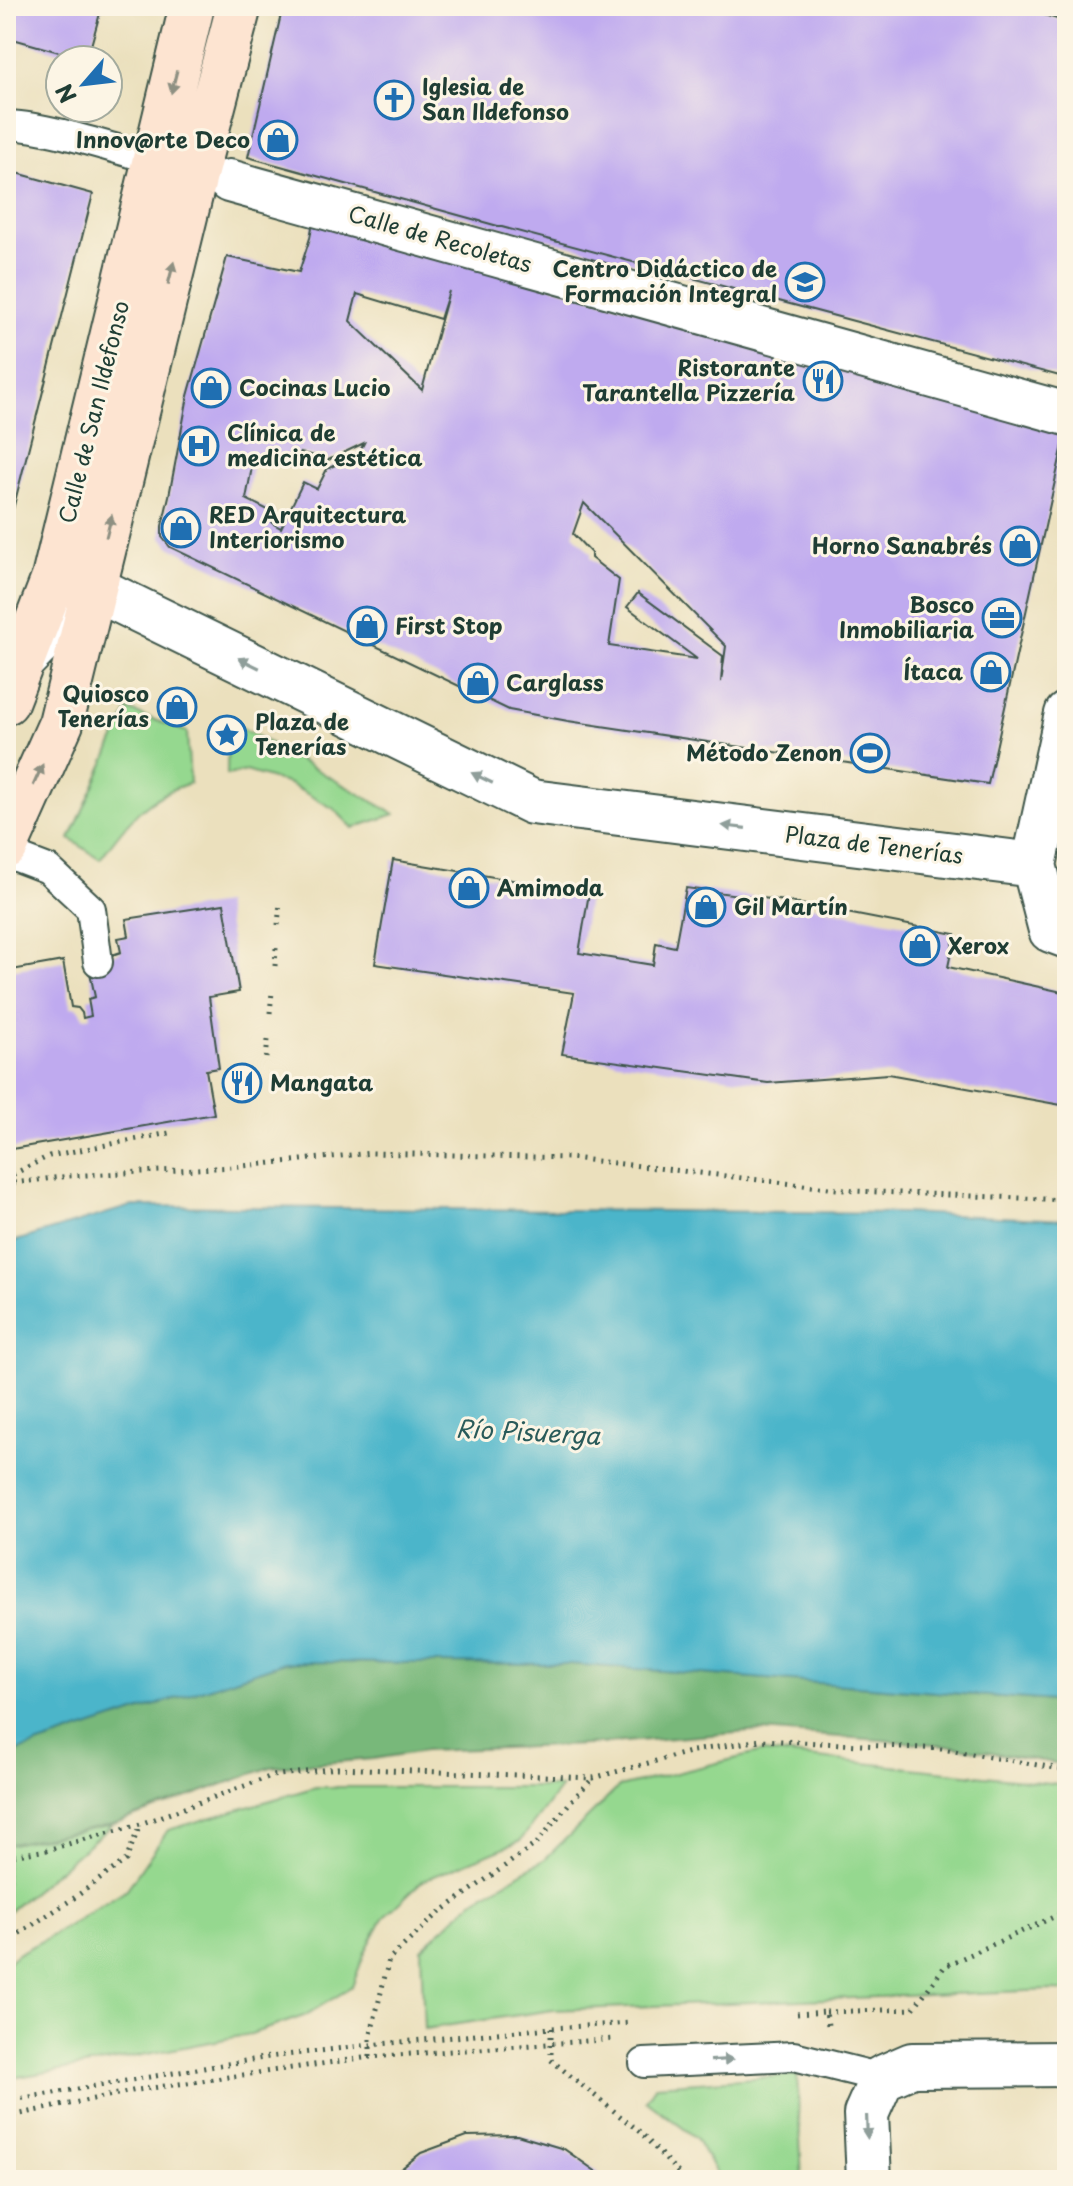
<svg xmlns="http://www.w3.org/2000/svg" width="1073" height="2186" font-family="'Playpen Sans',sans-serif">
  <style>
    .green { fill: #95d88f; stroke: #5a8a62; stroke-width: 2 }
    .forest { fill: #78b87a; stroke: #4c7a57; stroke-width: 2 }
    .water { fill: #4cb5ca; stroke: #36797f; stroke-width: 2 }
    .building { fill: #bfaaef; fill-rule: evenodd }
    .lines { fill: none; stroke-linecap: round; stroke-linejoin: round }
    .service-casing { stroke: #3e5549; stroke-width: 32 }
    .pedestrian-casing { stroke: #3e5549; stroke-width: 46 }
    .minor-casing { stroke: #3e5549; stroke-width: 48 }
    .secondary-casing { stroke: #3e5549; stroke-width: 48 }
    .path { stroke: #3e5549; stroke-width: 5; stroke-dasharray: 2 6; stroke-linecap: butt }
    .service { stroke: #fff; stroke-width: 28 }
    .pedestrian { stroke: #fff; stroke-width: 42 }
    .minor { stroke: #fff; stroke-width: 44 }
    .secondary { stroke: #fde4d1; stroke-width: 44 }
    .oneway { fill: #8e9082 }
    .oneway2 { fill: #8f9e9a }
    .labels { text-anchor: middle; stroke-width: 6; stroke-linejoin: round; paint-order: stroke }
    .poi-label { font-size: 22px; font-weight: bold; fill: #1f3d34; stroke: #fcf5e5; text-anchor: start }
    .street-label { font-size: 22px; fill: #1f3d34; stroke: #fcf5e5 }
    .water-label { font-size: 24px; font-style: italic; fill: #2a5b5a; stroke: #fcf5e5 }
  </style>
  <rect width="100%" height="100%" fill="#fcf5e5"/>
  <filter id="ink" filterUnits="userSpaceOnUse"><feTurbulence type="fractalNoise" baseFrequency=".0125" numOctaves="2"/><feDisplacementMap in="SourceGraphic" scale="16" xChannelSelector="R" yChannelSelector="G"/><feConvolveMatrix kernelMatrix="1 2 1 2 8 2 1 2 1" color-interpolation-filters="sRGB"/></filter>
  <filter id="wash" filterUnits="userSpaceOnUse"><feTurbulence type="fractalNoise" baseFrequency=".006" numOctaves="4" result="noise"/><feDisplacementMap in="SourceGraphic" scale="32" xChannelSelector="R" yChannelSelector="G"/><feGaussianBlur stdDeviation="1.8" result="paint"/><feColorMatrix in="noise" values="0 0 0 0 0 0 0 0 0 0 0 0 0 0 0 0 0 1.4 0 .05"/><feComposite in="paint" operator="in"/></filter>
  <g filter="url(#wash)">
    <rect width="100%" height="100%" fill="#ebe0bd"/>
    <path class="green" d="M128,710L187,732L190,783C144,797 127,823 100,859L70,839Z
      M228,720L395,814L353,828L334,809L289,784L246,771L227,775Z
      M762,1752L1067,1785V1991L1053,1990L553,2010L424,2029L421,1949L473,1901L545,1859L619,1787Z
      M316,1787H561L520,1841L422,1881L383,1918L365,1952L352,1987L304,2016L251,2034L96,2064L6,2079V1964L17,1954L53,1935L127,1889L168,1830Z
      M113,1824L6,1914V1845Z
      M797,2075L802,2180H720L696,2138L646,2100L656,2085Z"/>
    <path class="forest" d="M285,1662L570,1664L1067,1702V1765L946,1745L761,1731L586,1745L424,1751L373,1759L271,1767L113,1824L6,1845V1755Z"/>
    <path class="water" d="M131,1206L904,1213L1067,1220V1702L570,1664L285,1662L6,1755V1244Z"/>
    <g id="blocks">
      <path class="building" d="M6,6H102L87,60L6,37Z
        M283,6H1015L1067,22V378L498,226L248,157Z
        M6,170L93,194L7,533H6Z
        M313,222L1067,427L988,784L568,721L509,710L170,547L162,537V526L169,496L188,396L227,257L299,272L310,238ZM449,291L422,390L350,321L357,294L440,319ZM364,443L359,453L327,469L317,489L303,482L281,528L272,523L276,514L246,499L252,467L245,465L246,459L291,467L297,462L300,453L315,456L320,464ZM584,503L726,646L721,682L723,656L638,593L627,607L697,659L609,646L619,580L591,558V553L573,534Z
        M393,860L589,893L579,953L653,965L656,943L675,947L686,888L785,901L955,934L948,967L1067,993V1106L888,1074L768,1083L562,1054L574,993L375,964Z
        M224,904L239,992L209,997L219,1068L206,1070L214,1114L6,1150V971L63,961L71,1007L78,1008L82,1013L83,1018L91,1016L88,999L95,997L88,963L121,952L118,938L129,936L126,919Z
        M517,2135L564,2149L608,2180H387L421,2153L467,2136Z"/>
    </g>
  </g>
  <g filter="url(#ink)">
    <use href="#blocks" fill-opacity="0" stroke="#3e5549" stroke-width="2"/>
    <g class="lines">
      <g class="service-casing">
        <path id="service" d="M6,125C25,125 44,130 63,134C98,143 133,154 168,163
          M6,853L48,869L91,909L98,962
          M644,2063L794,2056L882,2078"/>
      </g>
      <g class="pedestrian-casing">
        <path id="pedestrian" d="M229,181L1067,414"/>
      </g>
      <g class="minor-casing">
        <path id="minor" d="M22,661L94,588L532,802L1034,865
          M1067,714L1034,865L1051,930L1067,936
          M869,2180L866,2114L882,2078L912,2065L1067,2064"/>
      </g>
      <g class="secondary-casing">
        <path id="secondary" d="M6,702L54,578L192,6
          M6,846L61,723L196,171L239,6"/>
      </g>
      <path class="path" d="M278,925L280,902
        M275,966L276,948
        M270,1013L272,992
        M266,1058L268,1040
        M6,1178L49,1156L169,1133
        M6,1184L69,1176L233,1167L371,1153L571,1158L854,1191L1067,1200
        M6,1857L47,1850L140,1824L272,1776L337,1768L593,1778L693,1751L761,1740L942,1749L1067,1770
        M6,1942L74,1898L126,1860L140,1825
        M826,2012L913,2009L945,1966L1067,1911
        M797,2014L826,2012L828,2025
        M551,2028V2060L641,2133L685,2180
        M370,2057V2038L389,1959L439,1913L537,1843L572,1800L593,1778
        M6,2101L269,2057L369,2045L551,2028L632,2023
        M6,2117L137,2090L370,2057L615,2039"/>
      <use href="#service" class="service"/>
      <use href="#pedestrian" class="pedestrian"/>
      <use href="#minor" class="minor"/>
      <use href="#secondary" class="secondary"/>
    </g>
    <defs><path id="oneway-solid" d="M-6-.8H1V-3.2L6.5 0L1 3.2V.8H-6Z" transform="scale(2)"/></defs>
    <g class="oneway">
      <use href="#oneway-solid" transform="translate(174 82) rotate(104)"/>
      <use href="#oneway-solid" transform="translate(171 273) rotate(-76)"/>
      <use href="#oneway-solid" transform="translate(109 526) rotate(-76)"/>
      <use href="#oneway-solid" transform="translate(38 775) rotate(-66)"/>
    </g>
    <g class="oneway2">
      <use href="#oneway-solid" transform="translate(249 663) rotate(-154)"/>
      <use href="#oneway-solid" transform="translate(482 778) rotate(-154)"/>
      <use href="#oneway-solid" transform="translate(734 827) rotate(-173)"/>
      <use href="#oneway-solid" transform="translate(722 2060) rotate(-3)"/>
      <use href="#oneway-solid" transform="translate(867 2127) rotate(88)"/>
    </g>
  </g>
  <defs>
    <g id="church-ring" transform="scale(2)"><circle r="9.5" fill="#fcf5e5" stroke="#1f6fb2" stroke-width="1.5"/><path d="M-1.2-6h2.4v3.5h3.3v2.4h-3.3V6h-2.4V-.1h-3.3v-2.4h3.3Z" fill="#1f6fb2"/></g>
    <g id="shop-ring" transform="scale(2)"><circle r="9.5" fill="#fcf5e5" stroke="#1f6fb2" stroke-width="1.5"/><path d="M-5-2.5h2.3a2.7 3.5 0 0 1 5.4 0H5L5.5 6h-11ZM-1.5-2.5h3a1.5 2.3 0 0 0-3 0Z" fill="#1f6fb2"/></g>
    <g id="school-ring" transform="scale(2)"><circle r="9.5" fill="#fcf5e5" stroke="#1f6fb2" stroke-width="1.5"/><path d="M0-5L7-2L0 1L-7-2ZM-4 1L0 2.5L4 1V4Q0 6-4 4Z" fill="#1f6fb2"/></g>
    <g id="restaurant-ring" transform="scale(2)"><circle r="9.5" fill="#fcf5e5" stroke="#1f6fb2" stroke-width="1.5"/><path d="M-5-6h1v4h1v-4h1v4h1v-4h1v5L-1.5 .5V6h-2V.5L-5-1ZM5-6V6H3V1.5H1.5Q1.5-4 5-6Z" fill="#1f6fb2"/></g>
    <g id="hospital-ring" transform="scale(2)"><circle r="9.5" fill="#fcf5e5" stroke="#1f6fb2" stroke-width="1.5"/><path d="M-5-5h3v3.5h4V-5h3V5h-3V1.5h-4V5h-3Z" fill="#1f6fb2"/></g>
    <g id="office-ring" transform="scale(2)"><circle r="9.5" fill="#fcf5e5" stroke="#1f6fb2" stroke-width="1.5"/><path d="M-6-3h4V-5.5h4V-3h4V5H-6ZM-1-4.5V-3h2v-1.5ZM-6 0V1H6V0Z" fill="#1f6fb2"/></g>
    <g id="sight-ring" transform="scale(2)"><circle r="9.5" fill="#fcf5e5" stroke="#1f6fb2" stroke-width="1.5"/><path d="M0-6L1.8-2.2L6-1.7L2.9 1.2L3.7 5.4L0 3.3L-3.7 5.4L-2.9 1.2L-6-1.7L-1.8-2.2Z" fill="#1f6fb2"/></g>
    <g id="stadium-ring" transform="scale(2)"><circle r="9.5" fill="#fcf5e5" stroke="#1f6fb2" stroke-width="1.5"/><path d="M0-5a6.5 5 0 1 0 0 10a6.5 5 0 1 0 0-10ZM-3.5-1.8h7v3.6h-7Z" fill="#1f6fb2"/></g>
  </defs>
  <g fill-rule="evenodd">
    <use href="#church-ring" x="394" y="100"/>
    <use href="#shop-ring" x="278" y="140"/>
    <use href="#school-ring" x="805" y="282"/>
    <use href="#restaurant-ring" x="823" y="381"/>
    <use href="#shop-ring" x="211" y="388"/>
    <use href="#hospital-ring" x="199" y="446"/>
    <use href="#shop-ring" x="181" y="528"/>
    <use href="#shop-ring" x="1020" y="546"/>
    <use href="#office-ring" x="1002" y="618"/>
    <use href="#shop-ring" x="367" y="626"/>
    <use href="#shop-ring" x="991" y="672"/>
    <use href="#shop-ring" x="478" y="683"/>
    <use href="#shop-ring" x="177" y="707"/>
    <use href="#sight-ring" x="227" y="735"/>
    <use href="#stadium-ring" x="870" y="753"/>
    <use href="#shop-ring" x="469" y="888"/>
    <use href="#shop-ring" x="706" y="907"/>
    <use href="#shop-ring" x="920" y="946"/>
    <use href="#restaurant-ring" x="242" y="1083"/>
  </g>
  <g class="labels">
    <g class="poi-label">
      <text x="422" y="95">Iglesia de<tspan x="422" dy="25">San Ildefonso</tspan></text>
      <text x="250" y="148" text-anchor="end">Innov@rte Deco</text>
      <text x="777" y="277" text-anchor="end">Centro Didáctico de<tspan x="777" dy="25">Formación Integral</tspan></text>
      <text x="795" y="376" text-anchor="end">Ristorante<tspan x="795" dy="25">Tarantella Pizzería</tspan></text>
      <text x="239" y="396">Cocinas Lucio</text>
      <text x="227" y="441">Clínica de<tspan x="227" dy="25">medicina estética</tspan></text>
      <text x="209" y="523">RED Arquitectura<tspan x="209" dy="25">Interiorismo</tspan></text>
      <text x="992" y="554" text-anchor="end">Horno Sanabrés</text>
      <text x="974" y="613" text-anchor="end">Bosco<tspan x="974" dy="25">Inmobiliaria</tspan></text>
      <text x="395" y="634">First Stop</text>
      <text x="963" y="680" text-anchor="end">Ítaca</text>
      <text x="506" y="691">Carglass</text>
      <text x="149" y="702" text-anchor="end">Quiosco<tspan x="149" dy="25">Tenerías</tspan></text>
      <text x="255" y="730">Plaza de<tspan x="255" dy="25">Tenerías</tspan></text>
      <text x="842" y="761" text-anchor="end">Método Zenon</text>
      <text x="497" y="896">Amimoda</text>
      <text x="734" y="915">Gil Martín</text>
      <text x="948" y="954">Xerox</text>
      <text x="270" y="1091">Mangata</text>
    </g>
    <g class="street-label">
      <text transform="translate(440 239) rotate(16)" y="8">Calle de Recoletas</text>
      <text transform="translate(94 412) rotate(-76)" y="8">Calle de San Ildefonso</text>
      <text transform="translate(874 845) rotate(7)" y="8">Plaza de Tenerías</text>
    </g>
    <g class="water-label">
      <text transform="translate(528 1433) rotate(3)" y="8">Río Pisuerga</text>
    </g>
  </g>
  <rect width="1073" height="2186" fill="none" stroke="#fcf5e5" stroke-width="32"/>
  <g transform="translate(84 84) rotate(242)"><circle r="38" fill="#fcf5e5" stroke="#a4ab9e" stroke-width="2"/>
  <path d="M0-6L14 30L0 20L-14 30Z" fill="#1f6fb2"/>
  <text y="-12" font-size="22" font-weight="bold" text-anchor="middle" fill="#1f3d34">N</text>
  </g>
</svg>
